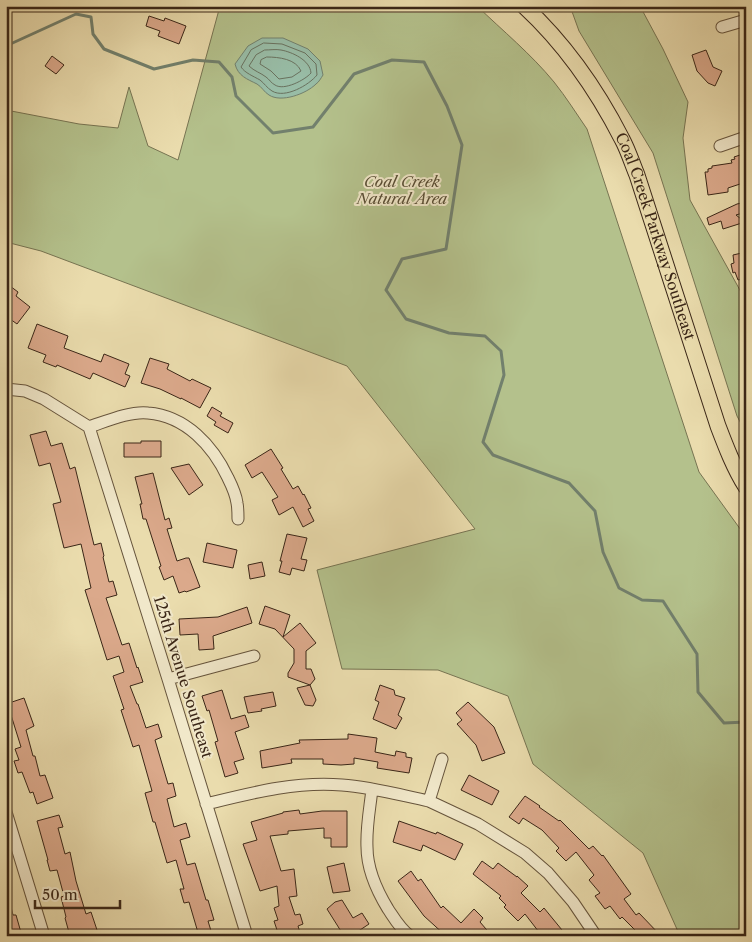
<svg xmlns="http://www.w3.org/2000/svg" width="752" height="942" font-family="'Libre Caslon Text',serif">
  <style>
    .green { fill: #b4c18c; stroke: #777452 }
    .water { fill: #98bca6; stroke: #72806d }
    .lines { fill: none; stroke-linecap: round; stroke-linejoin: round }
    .shore { stroke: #69715e; stroke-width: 1 }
    .stream { stroke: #72806d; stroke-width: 3 }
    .building { fill: #dba98b; stroke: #3a2617 }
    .minor-casing { stroke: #66543c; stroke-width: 13 }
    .major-casing { stroke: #3a2617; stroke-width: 17 }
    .minor { stroke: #f1e8ca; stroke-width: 11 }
    .major { stroke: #eadcad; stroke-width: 15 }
    .labels { text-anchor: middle; stroke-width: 4; stroke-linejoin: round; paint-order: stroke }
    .park-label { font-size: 15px; font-style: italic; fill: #584d34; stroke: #f1e8ca }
    .street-label { font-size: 15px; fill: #3a2617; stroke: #f1e8ca }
  </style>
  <rect width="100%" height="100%" fill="#eadcad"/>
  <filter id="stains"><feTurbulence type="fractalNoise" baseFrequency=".004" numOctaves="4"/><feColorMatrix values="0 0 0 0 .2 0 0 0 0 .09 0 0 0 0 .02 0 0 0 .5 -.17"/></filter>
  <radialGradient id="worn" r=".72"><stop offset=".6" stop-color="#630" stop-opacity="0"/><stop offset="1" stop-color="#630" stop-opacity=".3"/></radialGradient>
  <path class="green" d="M220,6H477C503,31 531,54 554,82C566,97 576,113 587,129L699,472L746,537V936H680L643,853L533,764L508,696L438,670L342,669L317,570L475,529L347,366L41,251L6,242V110L79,124L118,128L129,87L148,146L178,160Z
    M570,6H638L641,8L663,49L688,102L683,138L690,200L746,301V433L737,416L653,153L579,31Z"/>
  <path class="water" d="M262,38H283L308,49L320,61L323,75C321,78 319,82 316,84C306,94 281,103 269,95C264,92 262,87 257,84C247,79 238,76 235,64L248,46Z"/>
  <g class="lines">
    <path class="shore" d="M264,43L282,44L305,53L316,64L317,75C309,85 285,99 272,91C267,88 264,83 260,80C253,76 245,73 241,67L251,50Z
      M265,50C270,50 276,49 281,50C292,52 310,60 311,73C305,80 284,91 275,85C271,83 269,79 266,77C261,73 254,71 249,66L256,55Z
      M267,57C279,57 296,59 301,71L292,77L279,79L271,71L260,64L261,60Z"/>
    <path class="stream" d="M6,46L76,14L91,17L93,34L104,49L154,69L193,60L219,62L232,77L236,96L273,133L313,127L354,74L392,60L424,62L447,106L462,145L446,249L402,259L386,290L406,319L449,333L485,336L501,351L504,375L483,442L493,455L569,483L595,511L603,552L619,588L642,600L663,601L697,654L698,692L724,723L746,722"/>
  </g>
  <path class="building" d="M149,16L164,21L165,18L186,26L179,44L158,36L160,31L146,26Z
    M706,50L713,67L722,71L715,86L708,83L697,71L692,55Z
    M52,56L64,65L56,74L45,66Z
    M746,153V182L728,188V192L708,195L705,172H708V169L712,168V166L732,163L731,160L735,159L734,157Z
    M746,202V212L736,215L745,222L723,229L721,221L709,225L707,218L737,204Z
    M746,252V278L738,280L735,272L733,273L731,264L734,263L733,255Z
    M6,283L18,292L16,296L30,307L17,324L6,316Z
    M37,324L68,336L64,348L101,362L104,354L129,364L125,374L130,376L125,387L93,373L90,379L57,365L56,367L43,362L46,355L28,348Z
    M150,358L169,364L167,369L190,381L192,379L211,388L200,408L181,398V399L160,389L141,383Z
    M212,407L222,413L220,416L233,423L228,433L214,425L216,422L207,416Z
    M46,431L51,446L62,443L70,469L75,467L94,545L101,543L104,556L103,557L109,582L113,581L117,595L106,598L122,645L129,643L137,668L138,667L143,682L130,686L137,704H138L146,728L158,724L162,737L155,740L168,784L173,783L176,796L167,799L174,827L186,823L190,837L180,840L187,865L195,863L206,900H208L214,920L208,921L212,934L207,936H199L189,902L184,903L180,889H184L176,860L167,863L155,822H153L145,793L152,791L139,745L133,747L121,710L124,709L113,676L124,672L119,656L107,660L85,590L91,588L81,544L64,548L53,504L61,502L50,463L39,466L30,435Z
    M141,441H161V457H124V443H141Z
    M271,449L283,468L281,469L293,489L298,486L303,495L304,494L311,508L308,509L314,521L303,527L293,507L279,515L272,500L278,497L262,472L252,478L245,465Z
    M189,464L203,485L189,495L171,468Z
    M153,473L165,520L169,518L172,528L167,529L177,561L186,558H189L200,587L186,592L185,591L179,593L173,576L164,580L159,567L161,566L146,519H143L140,504H142L135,477Z
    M287,534L307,538L301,559L307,560L304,571L292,568L290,575L279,572L282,561H280Z
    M207,543L237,550L233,568L203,562Z
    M262,562L265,576L250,579L248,565Z
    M265,606L290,615L283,637L300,623L316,643L306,651V669H311L315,679L310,685L288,677V673L294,663V649L275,629L259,624Z
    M247,607L252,623L213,636L214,649L199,650L198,634L180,635L179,619L218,617Z
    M310,685L316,700L313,706L305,705L297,688Z
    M380,685L394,690L395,695L405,698L398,715L402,718L396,729L373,719L379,702L375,700Z
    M222,690L231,719L245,715L249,727L235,732L244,759L234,762L238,773L225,777L215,742L218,741L209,710L207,711L202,696Z
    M273,692L276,706L261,709L262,711L248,713L244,697Z
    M24,698L34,726L26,730L33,756H35L40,776L45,775L53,798L37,804L33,792L30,793L22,772L18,773L14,761L19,760L15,749L21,747L11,715H6V704Z
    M468,702L494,727L505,753L482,761L476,745L457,724L462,720L456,713Z
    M348,734L377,738L375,752L395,756L396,751L406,753V757L412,758L409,773L377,768L378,762L354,758V764L341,765L323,764V759H291L292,763L262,768L260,751L300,743L299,740L348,739Z
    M469,775L499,791L492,805L461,790Z
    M525,796L540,806L539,807L559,821L560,820L589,849L593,846L602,856L603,855L631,894L624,899L636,915L639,913L661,936H641L622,917L620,919L610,906L605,909L595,896L600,893L589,880L594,875L576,852L566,861L556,851L559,848L542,830L523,818L519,824L509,817Z
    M299,810L300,814L322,811H347V847H331V838H324V828L288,831V834L270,836L281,871L294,869L297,896L289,897L295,915L300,914L303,924L298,926L301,936H279L274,921L278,920L274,908L279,906L277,886L260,891L243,844L257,840L251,822L283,813V812Z
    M59,815L63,827L58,828L65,854L70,852L76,881L86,914L91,912L99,936H70L65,918L66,917L61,897L64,896L57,870L50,871L47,860H48L37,821Z
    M399,821L436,834L437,832L463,844L455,860L423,845L421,851L393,842Z
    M482,861L493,869L498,863L517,877V876L528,886L521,893L540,912L544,908L562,930L555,936H542L525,914L518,921L504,907L506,905L499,898L501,896L473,874Z
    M344,863L350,891L333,893L327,867Z
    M411,871L418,881L421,879L441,908L443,906L461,923L474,909L483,918L480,922L492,936H446L424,916L398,881Z
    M9,899L13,915H16L22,936H6V900Z
    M342,900L353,918L362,913L369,924L351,936H344L327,909L335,902Z"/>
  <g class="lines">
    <g class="minor-casing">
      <path id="minor" d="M722,27L746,20
        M720,146L746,137
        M6,389L25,391L44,399L89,427
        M89,427L168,679L247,936
        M89,427C107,421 130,411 148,413C186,416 213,446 228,478C232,486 236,495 237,503C238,508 238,514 238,519
        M168,679L254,656
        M372,789C370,808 366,827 367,847C367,868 377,891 388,909C394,918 400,929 410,936
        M429,801L478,824L525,853L548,873L573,902L596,936
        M206,804C251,793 296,781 342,785C371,787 400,795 429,801L442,759
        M6,812L44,936"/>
    </g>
    <g class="major-casing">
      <g id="major">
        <path id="s1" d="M524,6C565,44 597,90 622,139C628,150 632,163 637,175L718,426C726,447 734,468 746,487"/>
      </g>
    </g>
    <use href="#minor" class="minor"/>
    <use href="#major" class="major"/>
  </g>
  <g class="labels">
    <g class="park-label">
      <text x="402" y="187">Coal Creek<tspan x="402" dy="17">Natural Area</tspan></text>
    </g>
    <g class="street-label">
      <text dy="5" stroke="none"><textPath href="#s1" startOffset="269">Coal Creek Parkway Southeast</textPath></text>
      <text transform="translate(183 677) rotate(73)" y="5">125th Avenue Southeast</text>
    </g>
  </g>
  <rect width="752" height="942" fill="none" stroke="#eadcad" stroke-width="25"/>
  <rect x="8" y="8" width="737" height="927" fill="none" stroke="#3a2617" stroke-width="2.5"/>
  <rect x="12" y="12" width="727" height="917" fill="none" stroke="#3a2617"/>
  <path d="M35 900v8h85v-8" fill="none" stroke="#3a2617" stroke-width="2.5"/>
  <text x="42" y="900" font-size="15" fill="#3a2617" stroke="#f1e8ca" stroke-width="4" paint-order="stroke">50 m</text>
  <rect width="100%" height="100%" filter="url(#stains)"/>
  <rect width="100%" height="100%" fill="url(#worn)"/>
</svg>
